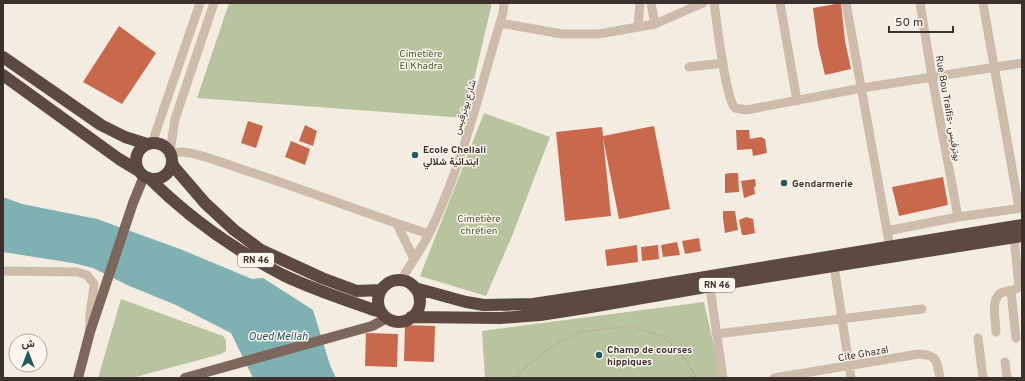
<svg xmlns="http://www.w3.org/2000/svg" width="1025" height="381" font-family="Overpass,Vazirmatn,sans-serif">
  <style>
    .green { fill: #b8c4a0 }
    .water { fill: #7fb0b2 }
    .building { fill: #c8694b }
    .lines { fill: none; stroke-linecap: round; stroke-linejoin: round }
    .path { stroke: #b9a596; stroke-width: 1.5; stroke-dasharray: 2 2; stroke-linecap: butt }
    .minor { stroke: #cdbbac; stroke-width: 9 }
    .major { stroke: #7d675c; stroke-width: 10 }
    .highway { stroke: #5c4a42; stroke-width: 12 }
    .poi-dot { fill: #1f5a5e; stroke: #fbf5ee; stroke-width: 1.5 }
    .labels { text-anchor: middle; stroke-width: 3; stroke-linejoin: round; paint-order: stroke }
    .shield { fill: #fbf5ee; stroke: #756b66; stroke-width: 1 }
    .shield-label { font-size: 9px; font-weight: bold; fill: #3b302b }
    .park-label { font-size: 10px; fill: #4a5a2e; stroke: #fbf5ee }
    .street-label { font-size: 10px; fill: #3b302b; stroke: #fbf5ee }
    .poi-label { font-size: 10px; font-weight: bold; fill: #3b302b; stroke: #fbf5ee; text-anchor: start }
    .water-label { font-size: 11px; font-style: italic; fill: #1f5a5e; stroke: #fbf5ee }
  </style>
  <rect width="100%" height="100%" fill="#f4ebe1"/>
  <path class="green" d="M229,3H492L465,118L197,98Z
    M484,113L550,137L512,236L486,296L420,276Z
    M121,299L223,336L226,340V351L221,354L132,378H98Z
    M704,302L721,378H485L482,331Z"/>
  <path class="water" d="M3,197L22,204L97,219L180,249L252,279L263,278L313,310L330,365L336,378H253L231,333L176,305L127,285L93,268L73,263L3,252Z"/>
  <path class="building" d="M841,3L845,41L851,69L825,75L818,46L813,8Z
    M119,26L156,53L122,104L83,82Z
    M248,121L263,126L256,148L241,143Z
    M305,125L317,131L313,146L299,141Z
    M654,126L670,209L619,219L603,138L611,216L565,221L556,132L602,127L603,136Z
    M736,130H749L750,139L761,137L765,139L767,153L753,156L752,149L737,150Z
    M291,141L310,149L305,165L285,157Z
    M731,173H738L739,192L725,193V174Z
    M943,177L948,205L899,216L892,187Z
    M755,179L756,186L754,187L755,194L744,198L741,181Z
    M723,211H735L738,230L725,233L723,218Z
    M746,217L753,219L755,233L746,235H742L739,220Z
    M699,238L701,251L685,254L682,241Z
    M677,242L680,255L663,257L661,245Z
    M637,245L638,262L607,266L605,250Z
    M658,245L659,259L642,261L641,247Z
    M405,325L435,326L434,362L404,361Z
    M366,333L398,334L397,367L365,366Z"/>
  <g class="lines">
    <path class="path" d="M515,378L517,374L554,345L581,332L629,326L663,336L687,361L696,378"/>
    <path class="minor" d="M651,3L655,24
      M714,3C717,22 725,97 735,108L746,110L862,88L1022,63
      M780,3L797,101
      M846,3L887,231
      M920,3L932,77L958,217
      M983,3L1019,208
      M500,23L562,34H599L655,24L703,3
      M638,27L640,3
      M689,67L723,63
      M152,143L200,3
      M170,152L175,119L214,3
      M171,154C174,153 177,152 180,152C194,151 229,165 244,170C306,190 366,214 429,234
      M397,224L414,259
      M890,246L887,231L958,217L1022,208
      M834,266L851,378
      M3,271L77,272L87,275L94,284C93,301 88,314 90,332
      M401,280C410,265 420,251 428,236C463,165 480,88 503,13L504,3
      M709,281L723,378
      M1011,291L1016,338
      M996,332C996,320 989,295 1004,292C1010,290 1014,291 1019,287L1014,237
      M716,334L922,309
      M978,338L983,378
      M1005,362L1007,378
      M774,378L919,354C938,355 937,362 940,378"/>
    <path class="major" d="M78,378L90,332L133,203L144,176
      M185,378L372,326L387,318"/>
    <path class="highway" d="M3,57L101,125L125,137L147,144
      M3,75L119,159L139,171
      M136 161a18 18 0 1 1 36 0a18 18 0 1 1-36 0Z
      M172,162L174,167L205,203L234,230L261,250L322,278L357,291L381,290
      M149,178C187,216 235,250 283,275C312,289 343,299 374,310L381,312
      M378 301a21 21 0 1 1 42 0a21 21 0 1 1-42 0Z
      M415,288L466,302L484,305L533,304L626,290L1022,225
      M411,317L500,318L540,315L585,308L740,281L1022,236"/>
  </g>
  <g class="poi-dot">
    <circle cx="415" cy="155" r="4"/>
    <circle cx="784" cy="183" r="4"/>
    <circle cx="599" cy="355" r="4"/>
  </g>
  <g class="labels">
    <g class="shield">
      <rect x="238" y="253" width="36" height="14" rx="3"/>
      <rect x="699" y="278" width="36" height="14" rx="3"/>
    </g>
    <g class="shield-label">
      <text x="256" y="263">RN 46</text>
      <text x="717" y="288">RN 46</text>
    </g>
    <g class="park-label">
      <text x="421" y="57">Cimetière<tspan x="421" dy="12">El Khadra</tspan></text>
      <text x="479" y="222">Cimetière<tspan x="479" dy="12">chrétien</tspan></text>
    </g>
    <g class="street-label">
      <text transform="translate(464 107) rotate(-73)" y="4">شارع بوترفيس</text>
      <text transform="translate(949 108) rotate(80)" y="4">Rue Bou Traifis- بوترفيس</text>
      <text transform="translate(863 353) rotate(-10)" y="4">Cite Ghazal</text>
    </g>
    <g class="poi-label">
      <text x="423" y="153">Ecole Chellali<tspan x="423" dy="12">ابتدائية شلالي</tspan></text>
      <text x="792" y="187">Gendarmerie</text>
      <text x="607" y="353">Champ de courses<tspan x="607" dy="12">hippiques</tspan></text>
    </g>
    <g class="water-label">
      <text x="278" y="340">Oued Mellah</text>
    </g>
  </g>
  <rect width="1025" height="381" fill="none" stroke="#3b302b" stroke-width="8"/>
  <g transform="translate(28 353)"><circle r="19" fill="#fbf5ee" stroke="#aea6a0"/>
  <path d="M0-3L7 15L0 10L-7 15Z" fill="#1f5a5e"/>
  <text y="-6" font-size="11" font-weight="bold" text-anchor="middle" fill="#3b302b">ش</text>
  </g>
  <path d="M889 26v6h64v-6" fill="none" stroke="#3b302b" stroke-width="2"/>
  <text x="895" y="26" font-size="12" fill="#3b302b" stroke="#fbf5ee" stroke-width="3" paint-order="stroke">50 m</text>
</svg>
